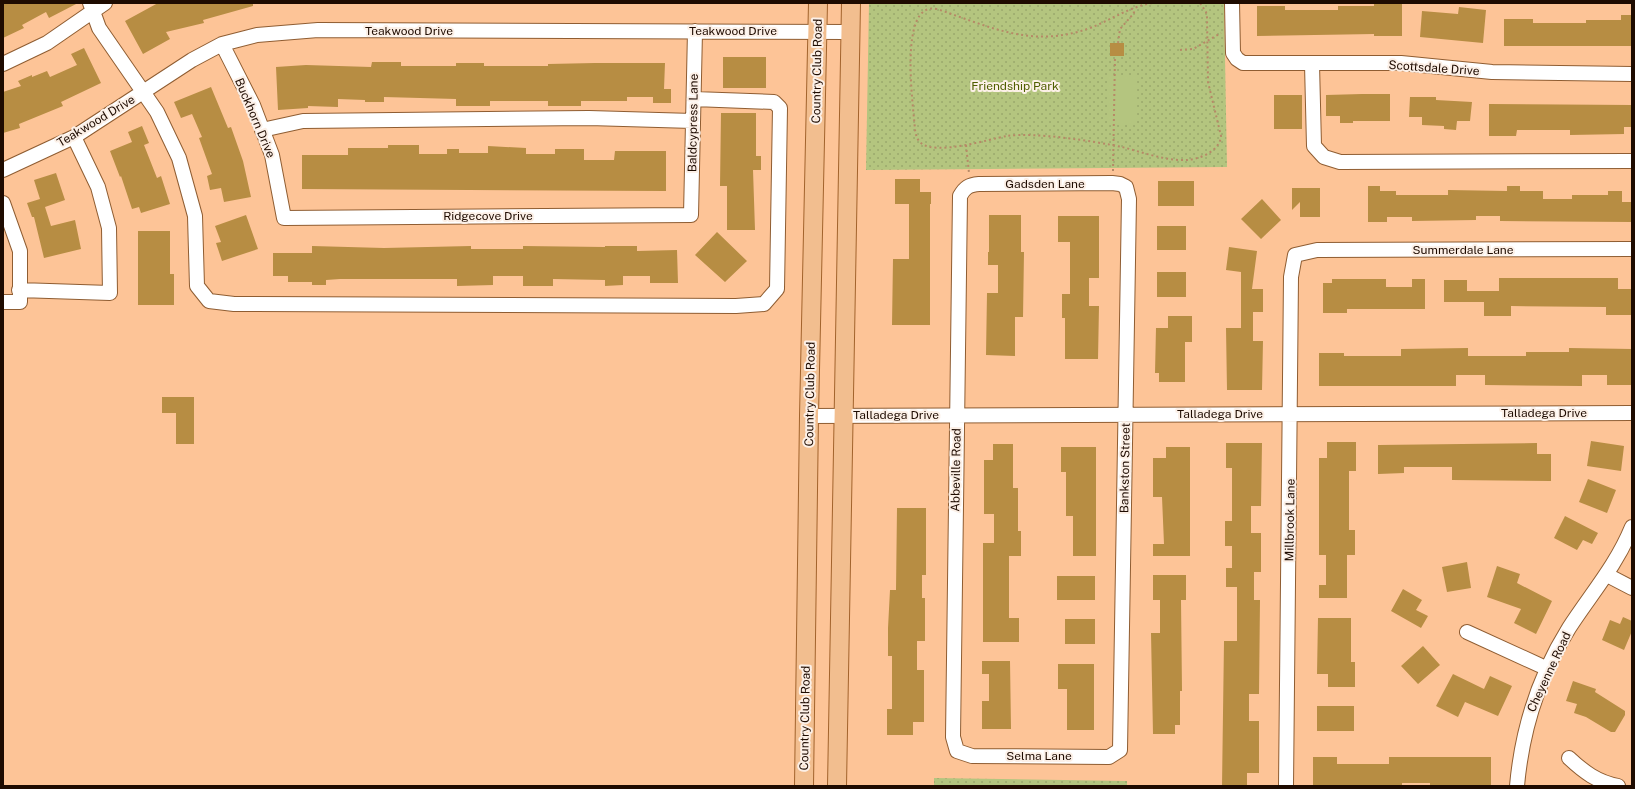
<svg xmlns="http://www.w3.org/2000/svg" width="1635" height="789" font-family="'Public Sans',sans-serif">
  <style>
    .park { fill: url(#park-dots) }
    .pitch { fill: #b4c57f }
    .building { fill: #b78d43 }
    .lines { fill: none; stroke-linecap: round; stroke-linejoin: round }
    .minor-casing { stroke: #8f5d32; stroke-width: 16 }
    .major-casing { stroke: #a2632c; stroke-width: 20 }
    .path { stroke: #b68967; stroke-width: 2; stroke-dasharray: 2 3; stroke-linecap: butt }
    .minor { stroke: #fff; stroke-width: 14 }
    .major { stroke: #f2be8f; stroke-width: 18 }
    .labels { text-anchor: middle; stroke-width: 4; stroke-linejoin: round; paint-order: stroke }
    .street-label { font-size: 12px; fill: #1e0b00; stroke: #fcf0e7 }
    .park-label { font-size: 12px; fill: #4f5e00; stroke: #fcf0e7 }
  </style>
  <defs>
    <pattern id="park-dots" width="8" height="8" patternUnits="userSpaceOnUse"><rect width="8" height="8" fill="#b4c57f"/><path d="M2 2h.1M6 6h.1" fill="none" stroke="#9aa86c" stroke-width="1.8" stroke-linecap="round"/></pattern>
  </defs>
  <rect width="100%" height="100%" fill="#fdc497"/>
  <path class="park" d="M869,3H1224L1227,167L866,170Z
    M934,778L1127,781V786H934Z"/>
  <path class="pitch" d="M1107,77H1135V125H1107Z"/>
  <path class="building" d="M3,3H78L49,18L46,12L22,25L24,28L3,38Z
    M158,3H253V6L203,20L204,23L166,32L170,39L143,54L125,21Z
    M1374,3H1402V36H1374V34L1257,36V6H1285V10H1338V6H1374Z
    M1459,7L1486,10L1483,43L1420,37L1422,11L1458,14Z
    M1621,15H1632V46H1504V19H1533V23H1586V20H1621Z
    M1110,43H1124V56H1110Z
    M84,48L101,83L61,102L63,106L19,124L20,128L3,133V92L21,86L18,81L32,75V77L47,71L50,77L77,65L71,54Z
    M723,57H766V88H723Z
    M372,62H401V66H456V63H484V66H548V64L595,63H665L664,89H671V103H653V97H627V101H581V106H548V101H490V106H456V99L384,97V102H365V100L338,99V107L308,106V108L278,110L276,67L306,65L371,67Z
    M211,87L228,128L231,127L243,161L251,197L224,202L221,188L210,190L207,176L212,174L199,138L202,137L192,114L181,118L174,102Z
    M1362,94H1390V121H1353V123H1340V116H1326V95Z
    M1274,95H1302V129H1274Z
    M1410,97H1436V100L1472,102L1470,121H1457L1456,130L1444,129V126L1422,125V117H1409Z
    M1489,104L1632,105V127H1624V134L1570,135V130H1517L1516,136H1489Z
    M721,113H756V156H761V170H753L755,230H727V186H720Z
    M142,126L149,143L144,145L157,178L161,176L170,204L141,213L139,207L132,209L121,176L120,177L110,151L132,142L128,132Z
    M388,145H419V154H447V149H459V153H488V146L526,148V154H555V149H584V160H614L615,151H666V191L302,189V155H348V148H388Z
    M56,173L65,200L45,207L51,226L75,220L81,249L44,258L34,217H32L27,203L40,199L34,180Z
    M895,179H920V192H931V204H930V325H892L893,259H909V204H895Z
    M1158,181H1194V206H1158Z
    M1368,186H1380V191H1396V195H1448V190L1507,191V186H1520V191H1543V199H1572V195H1608V191H1622V202H1632V222L1500,221V216H1476V220L1412,221V217H1387V222H1368Z
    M1292,188H1320V217H1300V202L1292,210Z
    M1262,199L1281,220L1261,239L1241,219Z
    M246,215L258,249L222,261L216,243L221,242L215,226Z
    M989,215H1021V252H1024L1023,317H1015V356L986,355L987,293H998V265H988V252H989Z
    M1058,216H1099V278H1089V306H1099L1098,359H1065V318H1062V294H1070V242H1058Z
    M1157,226H1186V250H1157Z
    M138,231H170V274H174V305H138Z
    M717,232L747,261L725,282L695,255Z
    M312,246L384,248L471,246V249H523V246L605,247V246H637V251L677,250L678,283H650V276H623V285L605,286V280L553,279V286H523V276H493V285L457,286V279H340L326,280V285H312V282H288V276H273V253H312Z
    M1229,247L1257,251L1252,289H1263V312H1253V341H1263L1262,390H1227L1226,328H1241V272L1226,270Z
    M1157,272H1186V297H1157Z
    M1499,278H1618V289H1632V315H1606V307L1511,306V316H1484V302H1444V280H1467V291H1499Z
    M1332,279H1386V287H1412V279H1425V309H1347V313H1323V283H1332Z
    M1168,316H1192V342H1185V382H1159V373H1155L1156,328H1168Z
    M1468,348V356H1526V352H1569V348L1632,349V385H1607V375H1582V386L1485,385V375H1456V386H1319V353H1344V356H1401V349Z
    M162,397H194V444H176V413H162Z
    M1591,441L1624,446L1621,471L1587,466Z
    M1327,442H1356V471H1349V530H1355V555H1347V598H1319V585H1326V555H1319V458H1327Z
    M1226,443H1262L1261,506H1251V533H1261V572H1254V600H1260L1259,694H1249V721H1259V773H1247V786H1222L1224,641H1237V587H1226V568H1232V546H1225V521H1232V468H1226Z
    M1537,443V454H1551V481L1452,480V467H1404V473L1378,474V445Z
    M993,444H1013V488H1018V531H1021V556H1009V618H1019V642H983V543H994V514H984V460H993Z
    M1061,447H1096V556H1073V516H1066V472H1061Z
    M1166,447H1190V556H1153V544H1164L1162,497H1153V458H1166Z
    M1588,479L1616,490L1607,513L1579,502Z
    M897,508H926V575H922V598H925V641H917V670H924V722H913V735H887V709H892V656H888V628L890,590H896Z
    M1565,516L1598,533L1592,544L1583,540L1577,550L1554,538Z
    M1467,562L1471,588L1447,592L1442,567Z
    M1497,566L1520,574L1517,583L1552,601L1536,634L1514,623L1521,609L1487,597Z
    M1153,575H1186V600H1181L1182,691H1180V725H1175V734H1153L1151,633H1160V600H1153Z
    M1057,576H1095V600H1057Z
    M1403,589L1422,600L1416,610L1428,616L1421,628L1391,611Z
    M1623,617L1632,621V631L1624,650L1602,640L1610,620L1620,624Z
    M1318,618H1351V662H1355V687H1328V674H1317Z
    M1065,619H1095V644H1065Z
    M1423,646L1440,665L1418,684L1401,666Z
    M982,661H1010L1011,729H982V701H989V674H982Z
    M1058,664H1094V730H1067V689H1058Z
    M1453,674L1484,689L1490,676L1512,686L1498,716L1465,702L1458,717L1436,706Z
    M1573,681L1596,689L1595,692L1625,711V715L1615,732H1611L1586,717L1574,713L1577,704L1566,701Z
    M1317,706H1354V731H1317Z
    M1313,757H1337V764H1389V757H1491V786H1430V783H1402V786H1313Z"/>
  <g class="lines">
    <g class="minor-casing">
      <path id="minor" d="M90,3L99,28L157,112L179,158L195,216L197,286L209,301L234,304L736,306L764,304L777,289L780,108L774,102L694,99
        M1232,3L1233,53L1237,59L1243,63H1401L1492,72L1632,74
        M222,44L253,105L272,155L284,218L691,215L695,31
        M3,64L47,43L105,3
        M1312,64L1314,146L1324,157L1340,162L1632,161
        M262,130L303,121L589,118L693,121
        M3,170L74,137L192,60L222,44L257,35L318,30L851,32
        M1112,183L1120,184L1126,187L1129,199L1120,750L1109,757L972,756L957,751L953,737L960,196C965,187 969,185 979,184Z
        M3,203L20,251V302H3
        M19,290L110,293L109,228L98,187L74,137
        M809,416L1632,413
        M1607,575L1632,588
        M1467,632L1548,669
        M1569,758C1584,772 1597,782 1618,786
        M1286,786L1291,277L1295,255L1317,250L1632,249
        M1517,786C1522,730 1539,676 1569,628C1591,594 1616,566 1632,527"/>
    </g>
    <g class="major-casing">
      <path id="major" d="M804,786L809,416L818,3
        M837,786L851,3"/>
    </g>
    <path class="path" d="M1152,3C1129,7 1111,20 1090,28C1032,49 991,27 937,9C897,0 914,110 915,130C916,135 917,140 921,143C936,156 989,139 1007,136C1035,132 1093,141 1122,147C1142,152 1165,161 1187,160C1200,159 1220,151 1221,136L1208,82L1207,17L1206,12L1200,3
      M1118,43L1120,29L1134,13L1133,8
      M1180,50L1193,49L1221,33
      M966,145L969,173
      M1113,171L1115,56"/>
    <use href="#minor" class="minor"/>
    <use href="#major" class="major"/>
  </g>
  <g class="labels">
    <g class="street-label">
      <text x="409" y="35">Teakwood Drive</text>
      <text x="733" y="35">Teakwood Drive</text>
      <text transform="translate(1434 68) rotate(4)" y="4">Scottsdale Drive</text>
      <text transform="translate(817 71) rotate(-89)" y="4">Country Club Road</text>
      <text transform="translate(255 118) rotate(67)" y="4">Buckhorn Drive</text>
      <text transform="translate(96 121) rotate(-31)" y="4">Teakwood Drive</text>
      <text transform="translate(693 123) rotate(-89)" y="4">Baldcypress Lane</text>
      <text x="1045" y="188">Gadsden Lane</text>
      <text x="488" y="220">Ridgecove Drive</text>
      <text x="1463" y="254">Summerdale Lane</text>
      <text transform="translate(810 394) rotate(-89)" y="4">Country Club Road</text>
      <text x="1544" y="417">Talladega Drive</text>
      <text x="1220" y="418">Talladega Drive</text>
      <text x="896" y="419">Talladega Drive</text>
      <text transform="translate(1125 468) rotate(-89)" y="4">Bankston Street</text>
      <text transform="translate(956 470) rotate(-89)" y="4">Abbeville Road</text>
      <text transform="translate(1290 520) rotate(-89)" y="4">Millbrook Lane</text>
      <text transform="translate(1549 672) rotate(-65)" y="4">Cheyenne Road</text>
      <text transform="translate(805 718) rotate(-89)" y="4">Country Club Road</text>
      <text x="1039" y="760">Selma Lane</text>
    </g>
    <g class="park-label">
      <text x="1015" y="90">Friendship Park</text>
    </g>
  </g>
  <rect width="1635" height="789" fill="none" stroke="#1e0b00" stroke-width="8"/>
</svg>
